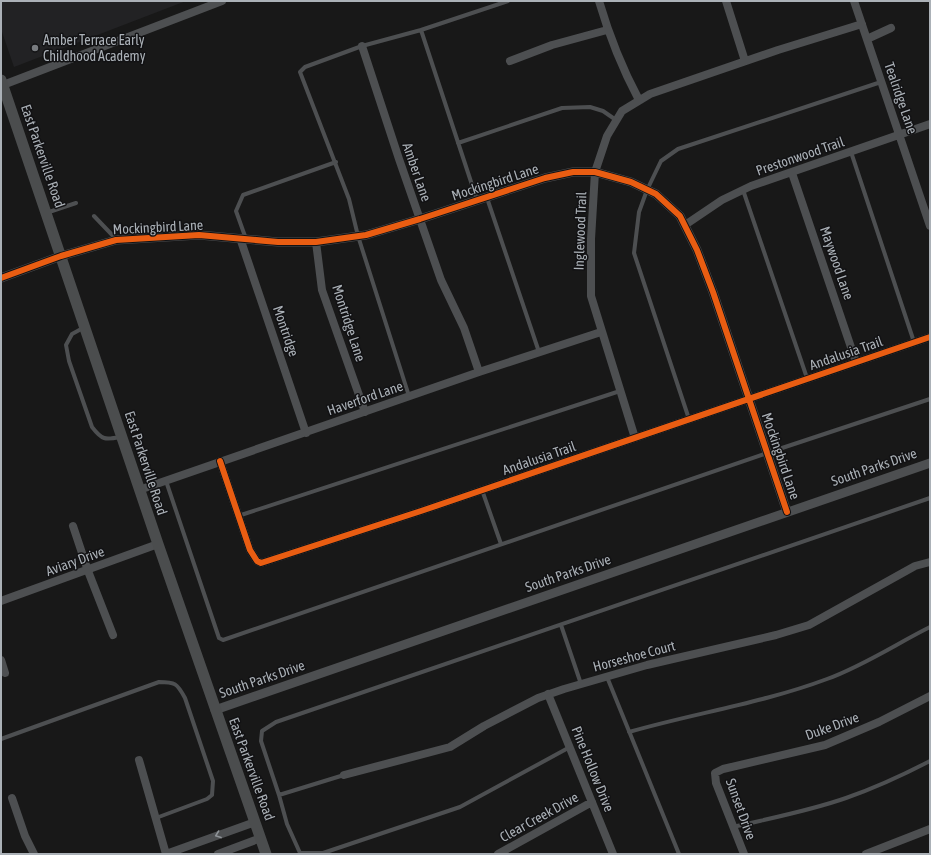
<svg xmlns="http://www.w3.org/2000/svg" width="931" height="855" font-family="'Asap Condensed',sans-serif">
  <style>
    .built { fill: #222224 }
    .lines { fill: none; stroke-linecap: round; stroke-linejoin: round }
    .service { stroke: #4d4f51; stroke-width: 4 }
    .minor { stroke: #4d4f51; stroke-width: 8 }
    .tertiary { stroke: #4d4f51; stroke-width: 9 }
    .secondary { stroke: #4b4d4e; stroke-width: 11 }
    .cycleway-casing { stroke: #121214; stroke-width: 8 }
    .cycleway { stroke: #e95d12; stroke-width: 6 }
    .oneway { stroke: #8f9498 }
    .poi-dot { fill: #787b7f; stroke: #121214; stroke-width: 1.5 }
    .labels { text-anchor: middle; stroke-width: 3; stroke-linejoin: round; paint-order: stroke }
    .poi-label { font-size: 14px; fill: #abb1b7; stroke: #121214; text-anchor: start }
    .street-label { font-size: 14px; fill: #abb1b7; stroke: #121214 }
  </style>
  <rect width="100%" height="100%" fill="#181818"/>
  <path class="built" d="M1,1H186L14,67L1,29Z"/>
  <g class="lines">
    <path class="service" d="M421,30L508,1
      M458,143L562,108L590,107L603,111L616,120
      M851,152L914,342
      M743,190L807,378
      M487,198L539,352
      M46,213L76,203
      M94,216L116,239
      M246,239L236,211L243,195L336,162
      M83,328L72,334L66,345L69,361L92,427C102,440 105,440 120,437
      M409,396L358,236L349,199L300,72L305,67L362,46L421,30L477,200
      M689,419L634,253L639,212L647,190L661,161L678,149L881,82
      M166,481L219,638L223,640L767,453L930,399
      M482,490L501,544
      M238,516L620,391
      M561,625L581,684
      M607,677L679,854
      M629,732C695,713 763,703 827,679C863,666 896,644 930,627
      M1,739L159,682C175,682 177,683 185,698L213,781L212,795L207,799L156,818
      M344,775L279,795L287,824L300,853H323L460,807L570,747
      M279,795L261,741L262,731L276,722L930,498
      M733,827C771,818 809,811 846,798C875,788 903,775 930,761"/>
    <path class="minor" d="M599,1C609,35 622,68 639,100
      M726,1L745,61
      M854,1L930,226
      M867,39L891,28
      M362,46L399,159L441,280L464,328L479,372
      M510,61L552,45L607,30
      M3,85L222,1
      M792,173L856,362
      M685,225L722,200L751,186L930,124
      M240,238L306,433
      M316,242L322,290L365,412
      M635,438L591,296V239L595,172L607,136L622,111L650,94L778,50L862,24
      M220,461L250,550L257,561L261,563L421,511L930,337
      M139,490L479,372L601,332
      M73,526L88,571L113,635
      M1,601L158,544
      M1,660L5,673
      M548,694L613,854
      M139,760L166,854
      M344,775L450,747L484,726L538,698L564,689L647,665L776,635L809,625L915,566L930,562
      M12,798L25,836L34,854
      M166,854L255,822
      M218,854L261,838
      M498,854L592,802
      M744,854L716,783L715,773L723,769L825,745L879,722L930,696
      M866,854L930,829"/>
    <path class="tertiary" d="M1,278L61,256L116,240L199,235L278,242H316L366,235L420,219L545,178L573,172H595L631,182L656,194L680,216L697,250L713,292L787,512
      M215,710L930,463"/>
    <path class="secondary" d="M1,80L158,544L266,854"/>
    <g class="cycleway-casing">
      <path id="cycleway" d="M1,278L61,256L116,240L199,235L278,242H316L366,235L420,219L545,178L573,172H595L631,182L656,194L680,216L697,250L713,292L787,512
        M220,461L250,550L257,561L261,563L421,511L930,337"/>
    </g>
    <use href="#cycleway" class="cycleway"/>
  </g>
  <defs><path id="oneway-chevron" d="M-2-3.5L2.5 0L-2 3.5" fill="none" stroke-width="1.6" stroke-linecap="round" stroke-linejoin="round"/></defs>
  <use class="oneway" href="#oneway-chevron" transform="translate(218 835) rotate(160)"/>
  <circle class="poi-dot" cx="35" cy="48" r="4"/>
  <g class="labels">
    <g class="poi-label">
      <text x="43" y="45">Amber Terrace Early<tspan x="43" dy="16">Childhood Academy</tspan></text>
    </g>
    <g class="street-label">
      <text transform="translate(901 98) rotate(71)" y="5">Tealridge Lane</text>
      <text transform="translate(43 156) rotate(71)" y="5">East Parkerville Road</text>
      <text transform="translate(800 156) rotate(-19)" y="5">Prestonwood Trail</text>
      <text transform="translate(417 172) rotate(71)" y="5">Amber Lane</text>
      <text transform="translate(495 182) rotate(-18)" y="5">Mockingbird Lane</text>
      <text transform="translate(158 227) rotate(-3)" y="5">Mockingbird Lane</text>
      <text transform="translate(580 231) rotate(-88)" y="5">Inglewood Trail</text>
      <text transform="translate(837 263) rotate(71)" y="5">Maywood Lane</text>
      <text transform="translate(349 323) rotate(72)" y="5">Montridge Lane</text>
      <text transform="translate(286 331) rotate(71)" y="5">Montridge</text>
      <text transform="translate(846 353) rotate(-19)" y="5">Andalusia Trail</text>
      <text transform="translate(365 398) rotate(-19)" y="5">Haverford Lane</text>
      <text transform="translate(781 456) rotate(71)" y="5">Mockingbird Lane</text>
      <text transform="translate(539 458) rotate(-19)" y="5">Andalusia Trail</text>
      <text transform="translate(146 463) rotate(72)" y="5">East Parkerville Road</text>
      <text transform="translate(874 467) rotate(-19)" y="5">South Parks Drive</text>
      <text transform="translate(75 561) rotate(-20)" y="5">Aviary Drive</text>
      <text transform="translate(568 573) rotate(-19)" y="5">South Parks Drive</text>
      <text transform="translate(634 656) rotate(-15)" y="5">Horseshoe Court</text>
      <text transform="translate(262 679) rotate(-19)" y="5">South Parks Drive</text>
      <text transform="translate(832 726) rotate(-20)" y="5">Duke Drive</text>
      <text transform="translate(252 769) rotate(70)" y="5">East Parkerville Road</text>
      <text transform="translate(593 769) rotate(68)" y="5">Pine Hollow Drive</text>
      <text transform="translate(741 809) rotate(70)" y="5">Sunset Drive</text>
      <text transform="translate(539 817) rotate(-29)" y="5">Clear Creek Drive</text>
    </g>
  </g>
  <rect width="931" height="855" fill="none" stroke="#abb1b7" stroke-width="4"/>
</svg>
